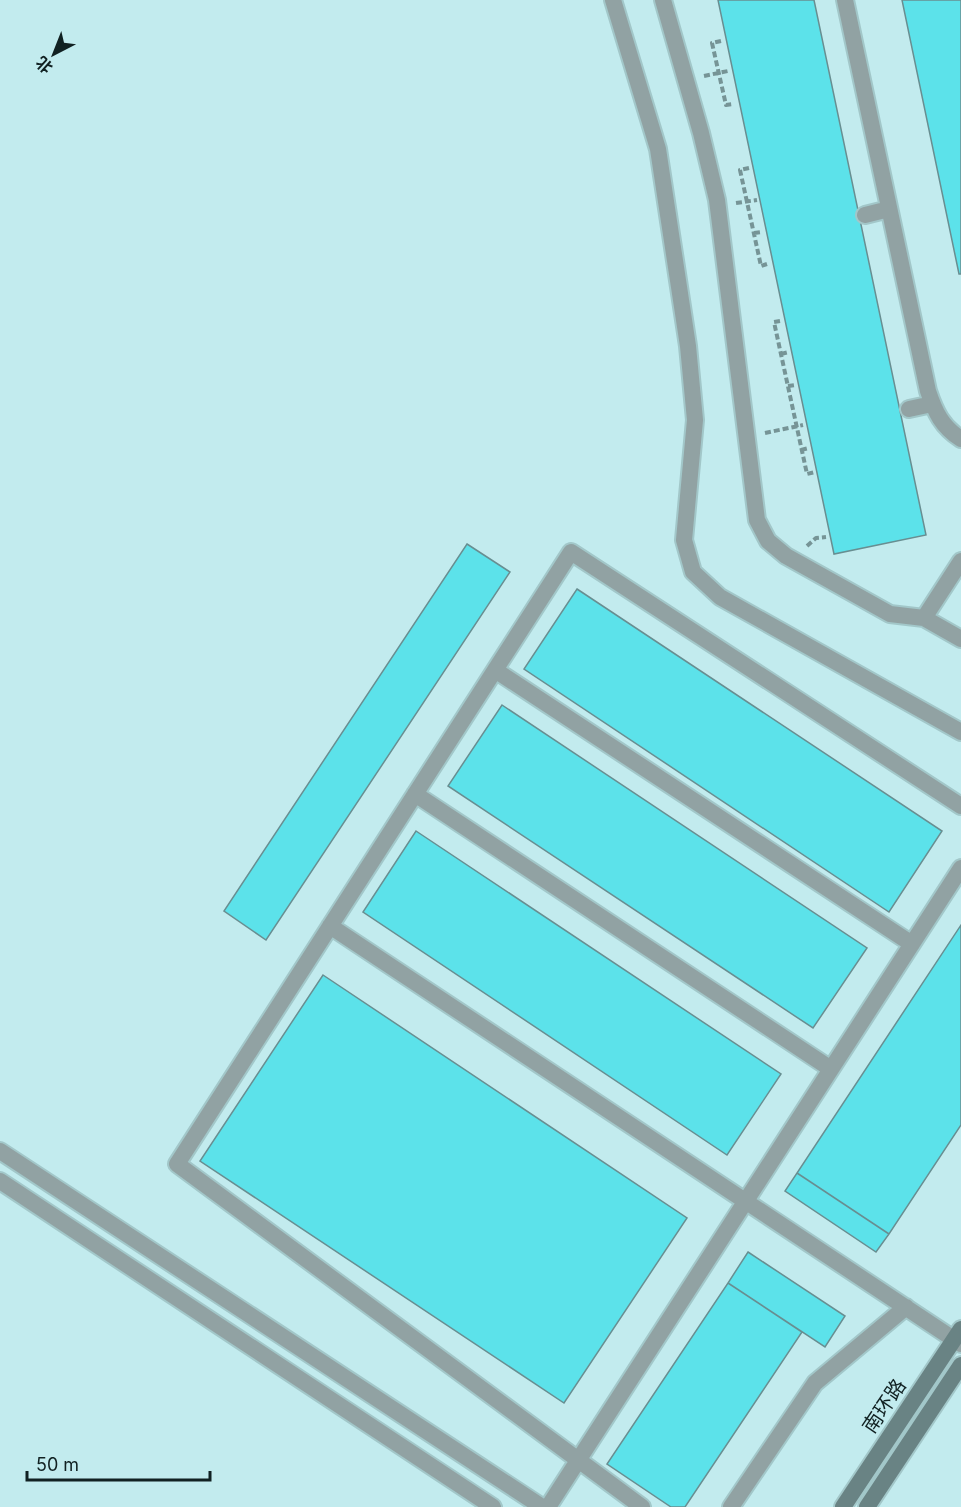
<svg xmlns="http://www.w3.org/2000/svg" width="961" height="1507" font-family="Inter,'Noto Sans SC',sans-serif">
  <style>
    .building { fill: #5ce2ea; stroke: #688e91; stroke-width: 1.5 }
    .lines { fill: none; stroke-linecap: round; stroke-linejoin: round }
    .minor-casing { stroke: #a2c7c9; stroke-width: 20 }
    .secondary-casing { stroke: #a2c7c9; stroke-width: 20 }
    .path { stroke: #769496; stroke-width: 4; stroke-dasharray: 6 3; stroke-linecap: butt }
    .minor { stroke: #91a2a3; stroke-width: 16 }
    .secondary { stroke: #698384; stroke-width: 16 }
    .labels { text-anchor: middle; stroke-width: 5; stroke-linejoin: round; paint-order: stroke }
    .street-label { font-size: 20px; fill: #112122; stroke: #c2ebee }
  </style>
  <rect width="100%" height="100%" fill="#c2ebee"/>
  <path class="building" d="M718,0H814L926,535L834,554Z
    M902,0H961V274H959Z
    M467,544L510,572L266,940L224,911Z
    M577,589L942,831L889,912L524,669Z
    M502,705L867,948L813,1028L448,786Z
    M416,831L781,1074L727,1155L363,912Z
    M961,925V1125L889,1234L797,1173Z
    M323,975L687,1218L564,1403L200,1161Z
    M797,1173L889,1234L876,1252L785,1191Z
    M748,1252L845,1316L825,1347L728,1283Z
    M728,1283L802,1332L685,1507H671L607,1464Z"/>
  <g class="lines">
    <g class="minor-casing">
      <path id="minor" d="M613,0L658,149L688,346L695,420L684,540L693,572L720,597L961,732
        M663,0L701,133L717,200L757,520L768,541L786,556L890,614L924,618L961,639
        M845,0L928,391C935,412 942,427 961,439
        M865,215L889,209
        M909,409L932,404
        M924,618L961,561
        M495,670L912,944
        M415,794L831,1069
        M330,926L961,1344
        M0,1151L542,1507
        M0,1181L493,1507
        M548,1507L961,868
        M642,1507L177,1164L571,552L961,806
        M731,1507L815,1383L906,1307"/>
    </g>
    <g class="secondary-casing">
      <path id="secondary" d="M843,1507L961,1329
        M867,1507L961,1365"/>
    </g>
    <path class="path" d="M721,41L712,43L726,105L734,104
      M704,76L728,71
      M749,168L740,170L761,266L767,264
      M736,203L757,200
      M754,233L762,232
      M780,321L774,322L807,474L815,472
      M781,354L789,352
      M788,386L795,385
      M765,433L803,425
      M801,450L809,448
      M807,546L816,538L826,537"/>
    <use href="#minor" class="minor"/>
    <use href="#secondary" class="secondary"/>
  </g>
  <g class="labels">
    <g class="street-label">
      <text transform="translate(884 1406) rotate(-56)" y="7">南环路</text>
    </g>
  </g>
  <g transform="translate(54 54) rotate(222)" stroke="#c2ebee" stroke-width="4.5" paint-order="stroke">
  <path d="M0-4.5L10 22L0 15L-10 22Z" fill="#112122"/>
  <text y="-9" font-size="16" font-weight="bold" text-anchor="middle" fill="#112122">北</text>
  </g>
  <path d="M27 1471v9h183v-9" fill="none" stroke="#112122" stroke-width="3"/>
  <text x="36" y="1471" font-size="18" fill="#112122" stroke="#c2ebee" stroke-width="4.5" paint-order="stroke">50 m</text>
</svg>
